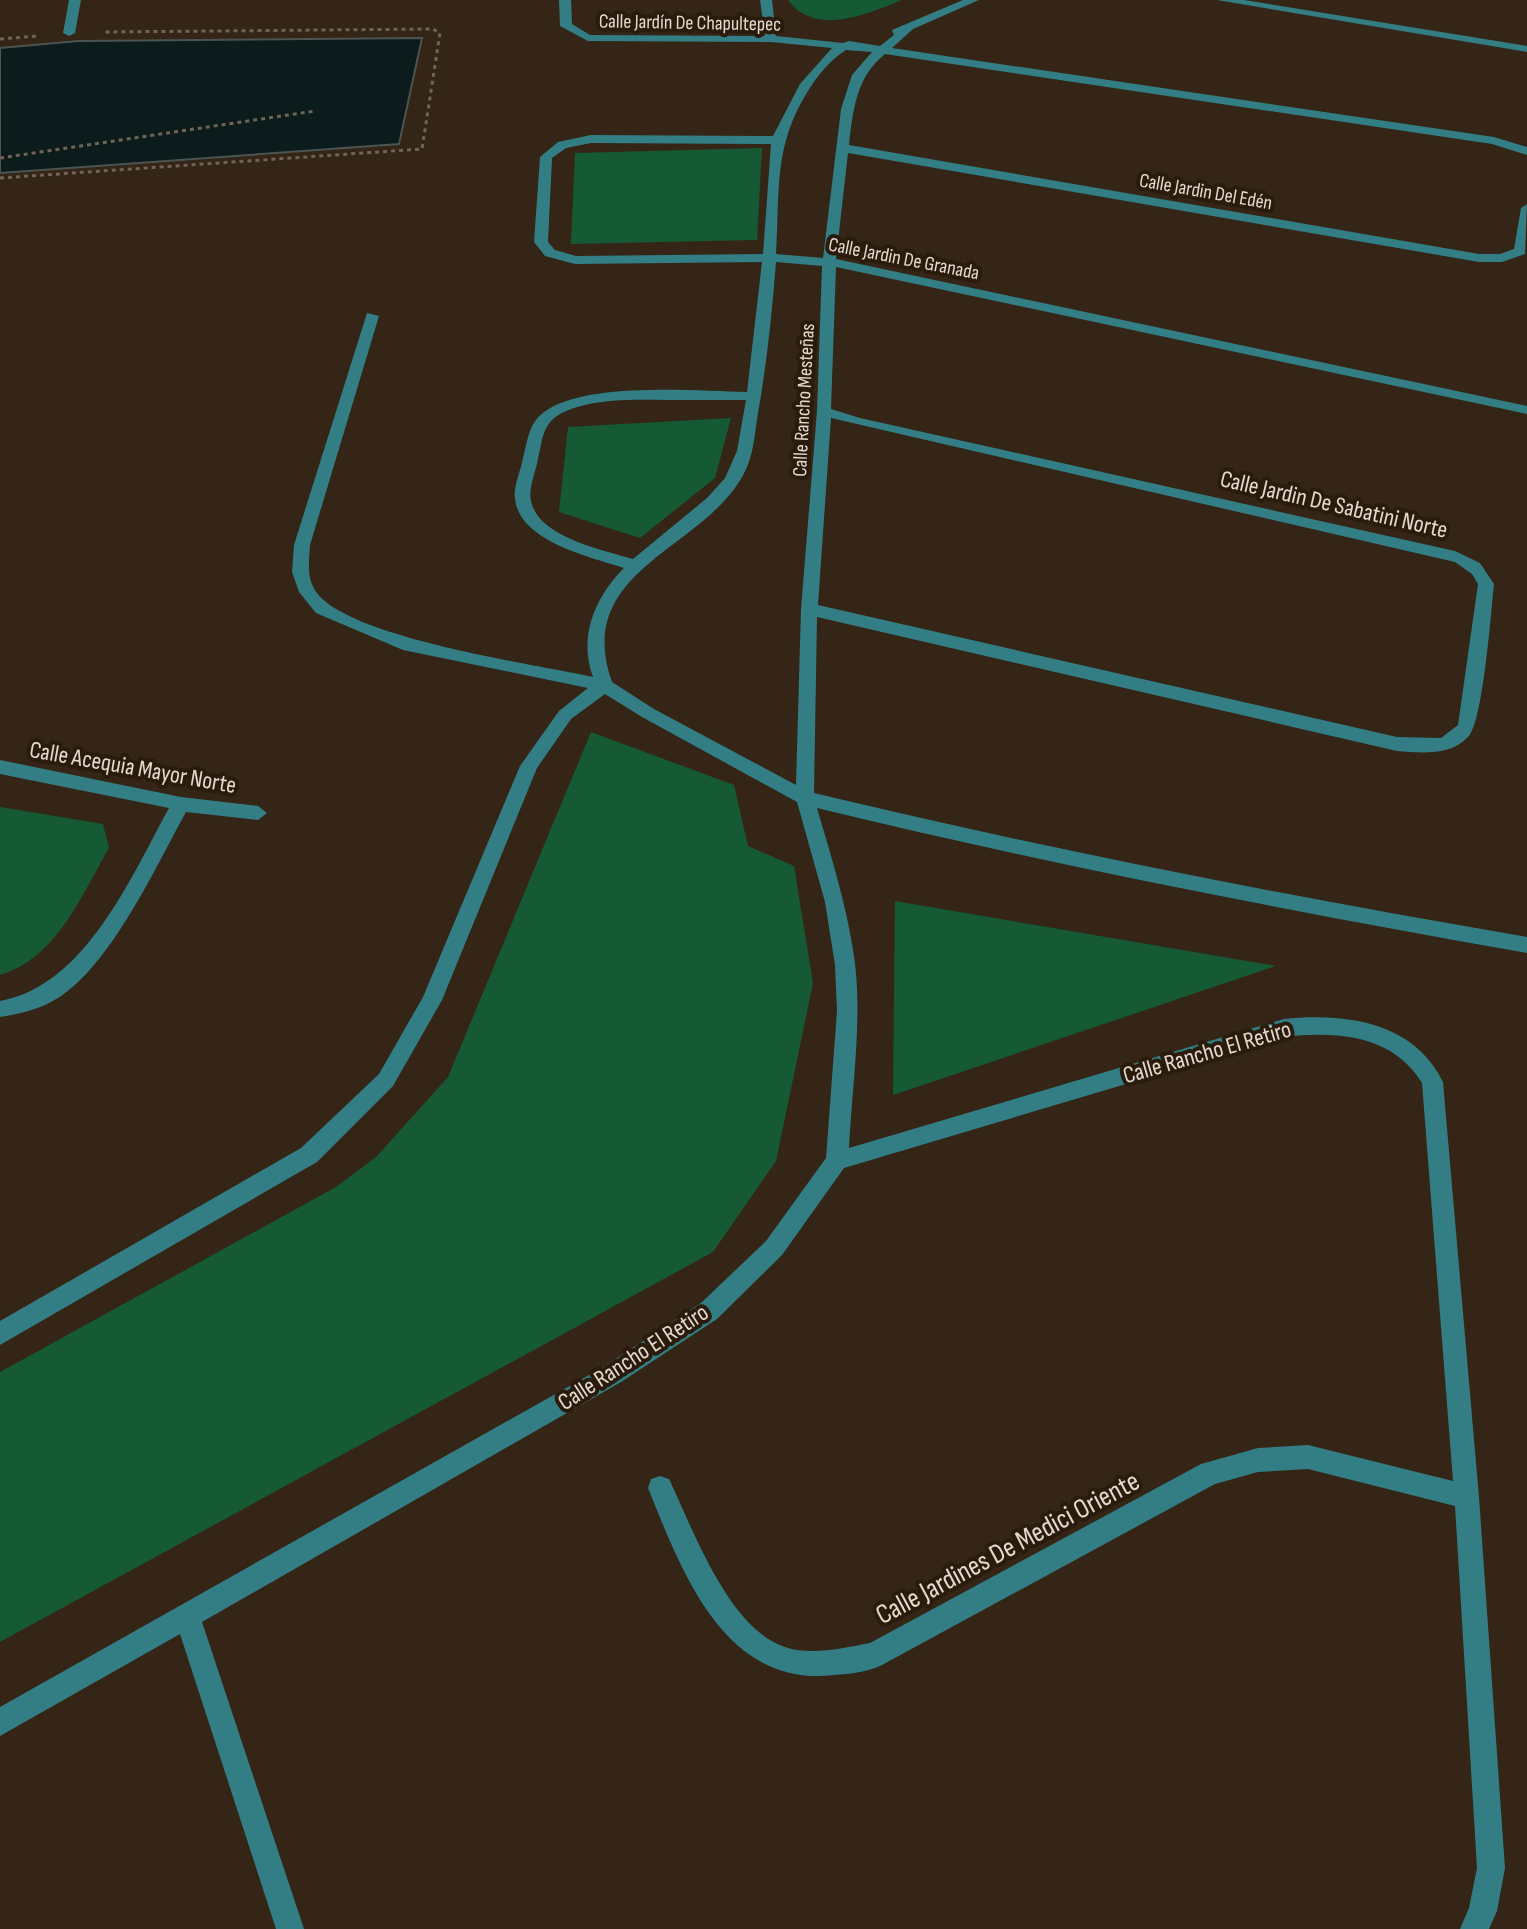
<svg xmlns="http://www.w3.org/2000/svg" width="1527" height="1929" font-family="'Sofia Sans Condensed',sans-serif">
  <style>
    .green { fill: #155a34 }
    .water { fill: #0c1b1b; stroke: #4c5451; stroke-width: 2 }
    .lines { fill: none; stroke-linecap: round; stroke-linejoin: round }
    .path { stroke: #716457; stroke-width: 3; stroke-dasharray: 4 4; stroke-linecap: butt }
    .minor { fill: #327e84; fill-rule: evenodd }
    .labels { text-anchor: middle; stroke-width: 8; stroke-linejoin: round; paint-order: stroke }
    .far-street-label { font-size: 20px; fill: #e3d9cf; stroke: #2a1b0c }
    .street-label { font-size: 24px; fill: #e3d9cf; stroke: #2a1b0c }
    .near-street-label { font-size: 28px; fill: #e3d9cf; stroke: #2a1b0c }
  </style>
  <rect width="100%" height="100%" fill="#342516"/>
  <path class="green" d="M788,0H902C868,14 814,37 788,0Z
    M762,148L757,240L571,244L575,153Z
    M731,418L715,478L640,538L559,512L568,427Z
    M591,732L734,785L748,846L794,866L813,983L776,1161L713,1252L0,1642V1372L336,1187L376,1157L448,1077Z
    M0,807L103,824L109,848C81,896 57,958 0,975Z
    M895,901L1276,966L893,1095Z"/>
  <path class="water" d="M422,38L399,144L0,173V48L78,41Z"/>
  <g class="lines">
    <path class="path" d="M0,39L37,36
      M0,158L315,111
      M0,178L422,149L440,33L433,29L103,32"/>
    <path class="minor" d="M69,0H81L75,33L69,36L63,33Z
      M559,0H571L572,24L590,35L765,36L760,0H772L776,36L843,43L849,41L880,46L894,35L892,30L963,0H979L913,29L892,48L1494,137L1527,147V155L1492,144L885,54C856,77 853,110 849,145L1479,254H1500L1514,249L1521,208L1527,204L1525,254L1502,262H1479L848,153L836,259L1527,406V414L836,267L831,409L860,418L1455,551L1480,563L1494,584C1491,611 1483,723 1468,737C1450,756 1421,753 1397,751L817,617L814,793C1051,850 1288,896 1527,937V953C1289,911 1052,865 817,808C832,859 848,910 855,963C862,1024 852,1087 849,1148L1284,1019C1345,1013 1413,1021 1443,1082L1479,1497L1505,1868L1497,1911L1489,1929H1460L1469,1908L1477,1868L1455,1506L1308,1469L1258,1472L1215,1484L882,1665C867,1672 851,1674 834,1675C724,1688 682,1572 648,1488L651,1479L660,1476L669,1479C693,1529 728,1628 785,1647C811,1656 843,1648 870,1643L1201,1464L1258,1448L1308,1445L1453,1481L1422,1083C1392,1034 1336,1031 1284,1037L844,1168L782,1255L717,1319L621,1382L202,1622L304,1929H276L180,1634L0,1736V1707L605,1366L701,1303L766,1241L826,1158L837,1011L835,965L825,902L797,802L642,717L605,694L571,719L537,768L442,1000L393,1086L317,1162L0,1345V1321L301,1148L379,1074L423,997L520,766L559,711L588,688L403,650L316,613L299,592L292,572L294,545L367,313L379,316L310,545C309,562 306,578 317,593C351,638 533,664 593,677C578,637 595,597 624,568C591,557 520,542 515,499C513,487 521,470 523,458C528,439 529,421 547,410C591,382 695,391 747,392L762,262L575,264L545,256L534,242L540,157L558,142L591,135L773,136L800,84L832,48L771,42L588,41L560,26ZM846,50L872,52L852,75L841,109L823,258L776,254C780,192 773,146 808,91C818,75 830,60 846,50ZM591,143L771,144L763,254L576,256L555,250L548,242L552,158L566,148ZM776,262L822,266L817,411L801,609L796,785L654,709L612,682C571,566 712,549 747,467C754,450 755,431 758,413C767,363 772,313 776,262ZM672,400H746L737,451L725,478L707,498L633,559C603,550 538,537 531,501C528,489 536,471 538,459C542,443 542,426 557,416C588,397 637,400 672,400ZM831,418L1455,562L1472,574L1478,584L1458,725L1441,738L1397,737L818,605Z
      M1217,0H1244L1527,46V52Z
      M0,760L181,797L258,806L267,813L258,820L186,812C156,866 111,965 58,998C41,1009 20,1014 0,1017V1001C85,986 131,877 169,808L0,774Z"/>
  </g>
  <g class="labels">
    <g class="far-street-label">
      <text transform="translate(690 22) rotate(1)" y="7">Calle Jardín De Chapultepec</text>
      <text transform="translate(1206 191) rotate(10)" y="7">Calle Jardin Del Edén</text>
      <text transform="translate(904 258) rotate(11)" y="7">Calle Jardin De Granada</text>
      <text transform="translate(803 400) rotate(-87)" y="7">Calle Rancho Mesteñas</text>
    </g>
    <g class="street-label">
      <text transform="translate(1334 504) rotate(13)" y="8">Calle Jardin De Sabatini Norte</text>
      <text transform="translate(133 767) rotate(10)" y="8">Calle Acequia Mayor Norte</text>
      <text transform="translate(1207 1052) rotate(-16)" y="8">Calle Rancho El Retiro</text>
      <text transform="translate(633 1357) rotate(-33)" y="8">Calle Rancho El Retiro</text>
    </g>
    <g class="near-street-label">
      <text transform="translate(1007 1547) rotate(-28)" y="10">Calle Jardines De Medici Oriente</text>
    </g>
  </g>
</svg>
